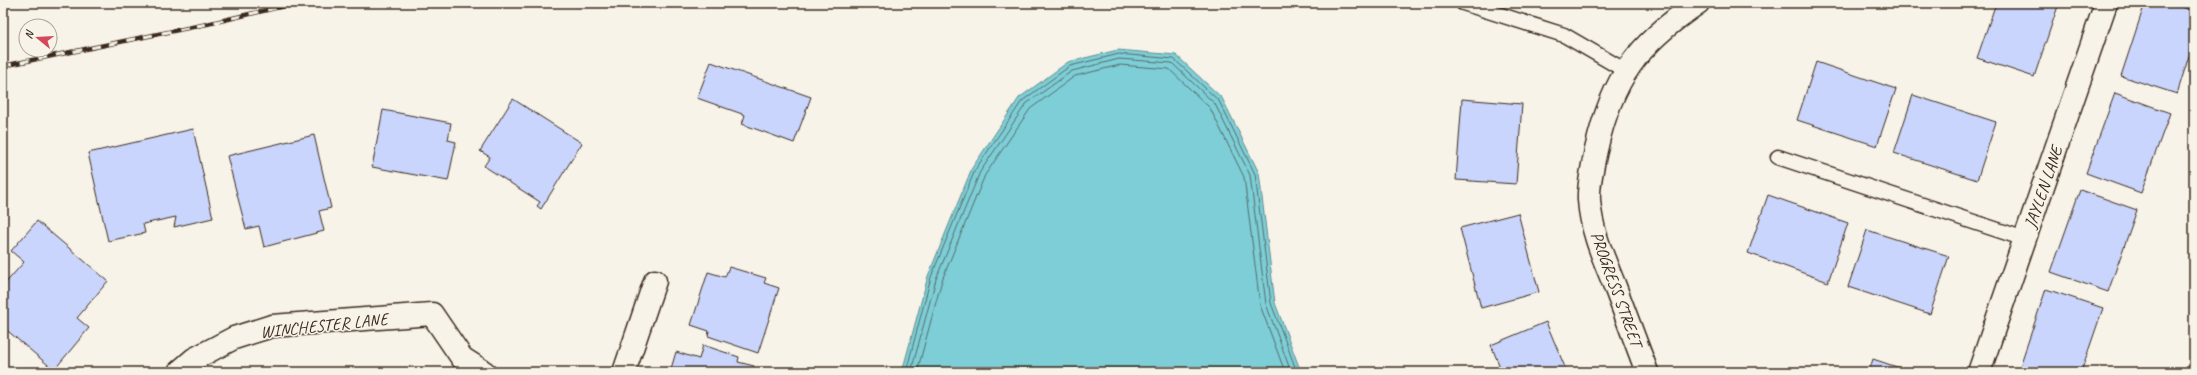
<svg xmlns="http://www.w3.org/2000/svg" width="2197" height="375" font-family="Caveat,sans-serif">
  <style>
    .water { fill: #7dced7; stroke: #638c8d }
    .lines { fill: none; stroke-linecap: round; stroke-linejoin: round }
    .shore { stroke: #556c68; stroke-width: 1 }
    .building { fill: #c9d5fc; stroke: #3b2a1e }
    .service-casing { stroke: #3b2a1e; stroke-width: 17 }
    .minor-casing { stroke: #3b2a1e; stroke-width: 25 }
    .service { stroke: #f7f3e8; stroke-width: 14 }
    .minor { stroke: #f7f3e8; stroke-width: 22 }
    .rail-casing { stroke: #3b2a1e; stroke-width: 4.5 }
    .rail { stroke: #f7f3e8; stroke-width: 3; stroke-dasharray: 9; stroke-linecap: butt }
    .labels { text-anchor: middle; stroke-width: 3; stroke-linejoin: round; paint-order: stroke }
    .street-label { font-size: 17px; fill: #3b2a1e; stroke: #f7f3e8 }
  </style>
  <rect width="100%" height="100%" fill="#f7f3e8"/>
  <filter id="ink" filterUnits="userSpaceOnUse"><feTurbulence type="fractalNoise" baseFrequency=".025" numOctaves="2"/><feDisplacementMap in="SourceGraphic" scale="8" xChannelSelector="R" yChannelSelector="G"/><feConvolveMatrix kernelMatrix="1 2 1 2 8 2 1 2 1" color-interpolation-filters="sRGB"/></filter>
  <g filter="url(#ink)">
    <path class="water" d="M1118,50L1176,55L1222,98L1259,173L1275,303L1301,372H902L928,276L972,168L1019,98L1068,62Z"/>
    <g class="lines">
      <path class="shore" d="M906,372L931,277L975,170L1022,101L1070,66L1119,54L1174,59L1219,101L1255,174L1271,303L1297,372
        M911,372L936,279L980,172L1026,104L1072,71L1119,59L1172,63L1215,104L1250,175L1266,304L1291,372
        M917,372L942,280L985,175L1030,109L1075,76L1120,65L1169,69L1210,108L1244,177L1260,305L1285,372"/>
    </g>
    <path class="building" d="M1996,3H2059L2034,77L1977,58Z
      M2145,3H2170L2194,11V40L2177,94L2121,76Z
      M711,62L811,97L794,143L742,124L745,115L697,98Z
      M1816,62L1896,89L1877,146L1797,120Z
      M2115,93L2170,113L2141,193L2086,173Z
      M1913,95L1996,122L1977,180L1894,153Z
      M513,99L582,143L541,209L537,206L540,202L484,166L490,157L480,151Z
      M1462,99L1522,104L1516,184L1456,180Z
      M383,110L451,123L448,140L456,142L448,181L372,167Z
      M193,129L213,218L174,227L176,217L143,224L145,233L108,241L88,153Z
      M314,135L331,208L319,211L324,231L264,247L259,226L246,229L227,156Z
      M2080,190L2137,210L2108,292L2051,272Z
      M1768,195L1848,223L1828,282L1748,253Z
      M1518,213L1539,292L1481,308L1460,228Z
      M37,221L108,281L77,318L89,328L54,370L3,327V286L24,262L11,251Z
      M1867,230L1949,256L1930,314L1848,287Z
      M729,267L766,278L764,283L779,288L758,353L708,336L709,331L691,325L708,272L725,277Z
      M2046,289L2103,308L2081,372H2029L2019,369Z
      M1546,322L1567,372H1502L1491,345Z
      M703,345L739,357L738,362L754,366L752,372H670L676,352L699,359Z
      M1873,359L1912,372H1869Z"/>
    <g class="lines">
      <g class="service-casing">
        <path id="service" d="M1463,3L1564,35L1626,71
          M1778,157L2025,239"/>
      </g>
      <g class="minor-casing">
        <path id="minor" d="M179,372L194,359L234,338L272,326L432,314L462,358L484,372
          M624,372L655,281
          M1647,372C1636,343 1625,314 1614,284C1603,257 1591,230 1589,200C1588,185 1593,165 1596,150C1612,78 1638,44 1698,3
          M1979,372L2106,3"/>
      </g>
      <use href="#service" class="service"/>
      <use href="#minor" class="minor"/>
      <g class="rail-casing">
        <path id="rail" d="M3,66L207,24L297,3"/>
      </g>
      <use href="#rail" class="rail"/>
    </g>
  </g>
  <g class="labels">
    <g class="street-label">
      <text transform="translate(2043 187) rotate(-71)" y="6">JAYLEN LANE</text>
      <text transform="translate(1617 289) rotate(70)" y="6">PROGRESS STREET</text>
      <text transform="translate(324 325) rotate(-6)" y="6">WINCHESTER LANE</text>
    </g>
  </g>
  <rect width="2197" height="375" fill="none" stroke="#f7f3e8" stroke-width="16"/>
  <rect x="8" y="8" width="2181" height="359" fill="none" stroke="#3b2a1e" stroke-width="1.5" filter="url(#ink)"/>
  <g transform="translate(38 38) rotate(288)"><circle r="19" fill="#f7f3e8" stroke="#aca397"/>
  <path d="M0-3L7 15L0 10L-7 15Z" fill="#d1495b"/>
  <text y="-6" font-size="11" font-weight="bold" text-anchor="middle" fill="#3b2a1e">N</text>
  </g>
</svg>
